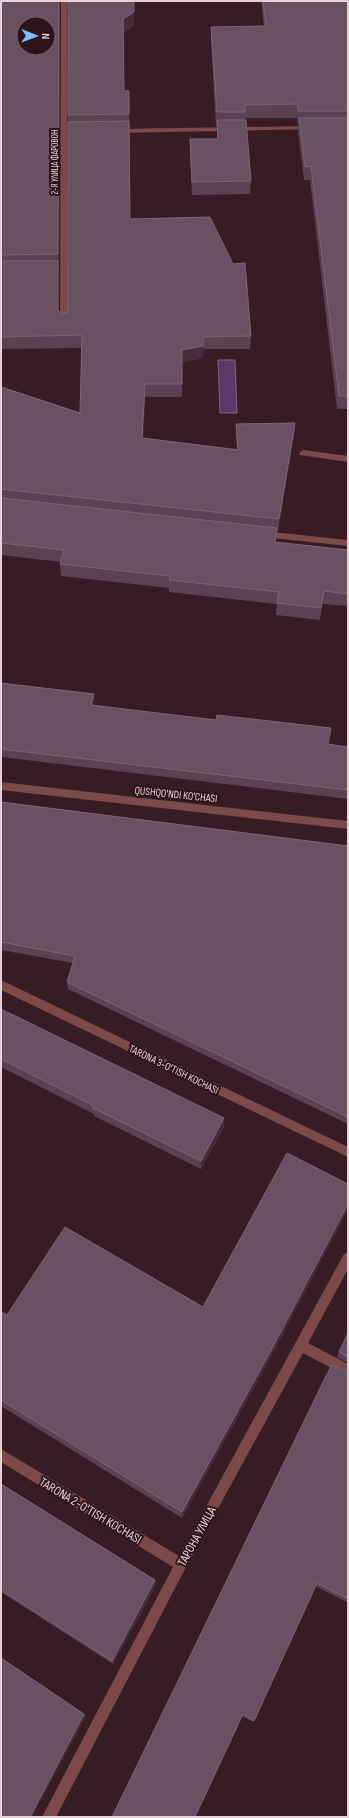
<svg xmlns="http://www.w3.org/2000/svg" width="349" height="1818" font-family="'Sofia Sans Condensed',sans-serif">
  <style>
    .water { fill: #5b3869; stroke: #84668a }
    .lines { fill: none; stroke-linecap: round; stroke-linejoin: round }
    .minor { fill: #7b4a49; fill-rule: evenodd }
    .wall { fill: #5a4253 }
    .shaded-wall { fill: #462c3b }
    .building { fill: #695161; stroke: #7d6674; fill-rule: evenodd }
    .labels { text-anchor: middle; stroke-width: 4; stroke-linejoin: round; paint-order: stroke }
    .far-street-label { font-size: 9px; fill: #e5d2d7; stroke: #2d131c }
    .street-label { font-size: 11px; fill: #e5d2d7; stroke: #2d131c }
    .near-street-label { font-size: 13px; fill: #e5d2d7; stroke: #2d131c }
  </style>
  <rect width="100%" height="100%" fill="#381c25"/>
  <path class="water" d="M218,360H235L237,413H220Z"/>
  <g class="lines">
    <path class="minor" d="M61,1H67L68,323L64,325L60,323Z
      M312,126L315,128L314,129L116,133L113,131L116,129Z
      M303,450L348,456V462L300,455L299,453Z
      M263,531L348,540V546L263,537L259,534Z
      M1,782L348,821V829L1,790Z
      M1,980L348,1147V1157L1,990Z
      M348,1252V1269L308,1343L348,1364V1377L303,1353L185,1569L56,1817H42L173,1567L1,1462V1449L179,1556L344,1254Z"/>
  </g>
  <path class="wall" d="M1,1H60L59,267H58V311L62,314L68,312V1L134,25L124,32V91H129L130,219L251,336L250,349H203V358L182,362V397H145L143,438L237,449L236,437V424L295,423L294,436L278,531H277L276,542L348,550V606L322,604L320,620L276,615L277,604L169,592V588L61,576L60,564L61,562L1,555V387L80,413L82,348L1,349Z
    M261,1H348V409H337L310,180H304L298,132L299,125H298L297,118H245L251,181L250,194L192,195L190,152V139H217V126H216L211,40V27L264,26Z
    M1,683L94,694V705L328,744L348,747V799L1,757Z
    M1,802L348,846V1124L68,989L67,982L73,963L1,950Z
    M1,1009L224,1118V1127L201,1169L94,1116V1114L1,1067Z
    M348,1184V1209L268,1362L182,1518L1,1406V1312L7,1315L203,1307Z
    M348,1333V1363L337,1357L339,1352Z
    M348,1372V1603L316,1586L253,1722L242,1716Z
    M1,1484L155,1580L156,1585L113,1664L1,1592Z"/>
  <path class="shaded-wall" d="M59,1H60L59,267L58,254Z
    M134,1V25L124,32L123,19Z
    M203,346V358L182,362V350Z
    M145,384V397L143,450L142,438Z
    M295,423L294,436L278,531L279,519Z
    M277,528L276,540L274,555L275,542Z
    M94,694V703L92,714L91,705Z
    M224,1118V1127L201,1169V1161Z
    M348,1204V1209L268,1362L182,1518V1512Z
    M155,1580L156,1585L113,1664L112,1661Z
    M84,1714L86,1716L32,1817H30Z"/>
  <path class="building" d="M1,1H59L58,254L1,255ZM24,24H48V48H24Z
    M68,1H134V12L123,19L124,91H129V114L68,115Z
    M263,1H348V40H347L348,45V111H298V104L245,105V112H217L211,27L266,26Z
    M299,118H348V396H339L311,166L305,167Z
    M217,120H246L251,181L192,182L190,139H218Z
    M129,121L130,219L210,217L233,264L245,263L251,336L203,337V346L182,350V384H145L142,438L238,450L236,424L295,423L279,519L1,489V387L80,413L82,335L1,337V261H58V310L62,314L68,312V122Z
    M1,498L277,528L275,542L348,550V594L324,591L321,608L277,603L279,592L169,580L170,576L60,564L64,550L1,543Z
    M1,683L94,694L91,705L216,720L217,715L331,728L328,744L348,747V790L1,749Z
    M1,802L348,846V1117L67,982L75,956L1,942Z
    M1,1009L224,1118L201,1161L93,1108L94,1106L1,1059Z
    M287,1153L348,1184V1204L269,1354L182,1512L1,1400V1312L7,1315L65,1227L203,1307Z
    M348,1333V1357L339,1352Z
    M332,1365L348,1372V1599L317,1583L254,1721L243,1714L195,1817H112L326,1376Z
    M1,1484L155,1580L112,1661L1,1590Z
    M1,1658L84,1714L30,1817H1Z"/>
  <g class="labels">
    <g class="far-street-label">
      <text transform="translate(55 162) rotate(-90)" y="3">2-Я УЛИЦА ФАРОВОН</text>
    </g>
    <g class="street-label">
      <text transform="translate(176 794) rotate(6)" y="4">QUSHQO'NDI KO'CHASI</text>
      <text transform="translate(174 1069) rotate(26)" y="4">TARONA 3-O'TISH KOCHASI</text>
    </g>
    <g class="near-street-label">
      <text transform="translate(91 1510) rotate(31)" y="5">TARONA 2-O'TISH KOCHASI</text>
      <text transform="translate(196 1536) rotate(-61)" y="5">ТАРОНА УЛИЦА</text>
    </g>
  </g>
  <rect width="349" height="1818" fill="none" stroke="#e5d2d7" stroke-width="4"/>
  <g transform="translate(36 36) rotate(91)"><circle r="19" fill="#2d131c" stroke="#775f67"/>
  <path d="M0-3L7 15L0 10L-7 15Z" fill="#80bdfa"/>
  <text y="-6" font-size="11" font-weight="bold" text-anchor="middle" fill="#e5d2d7">N</text>
  </g>
</svg>
